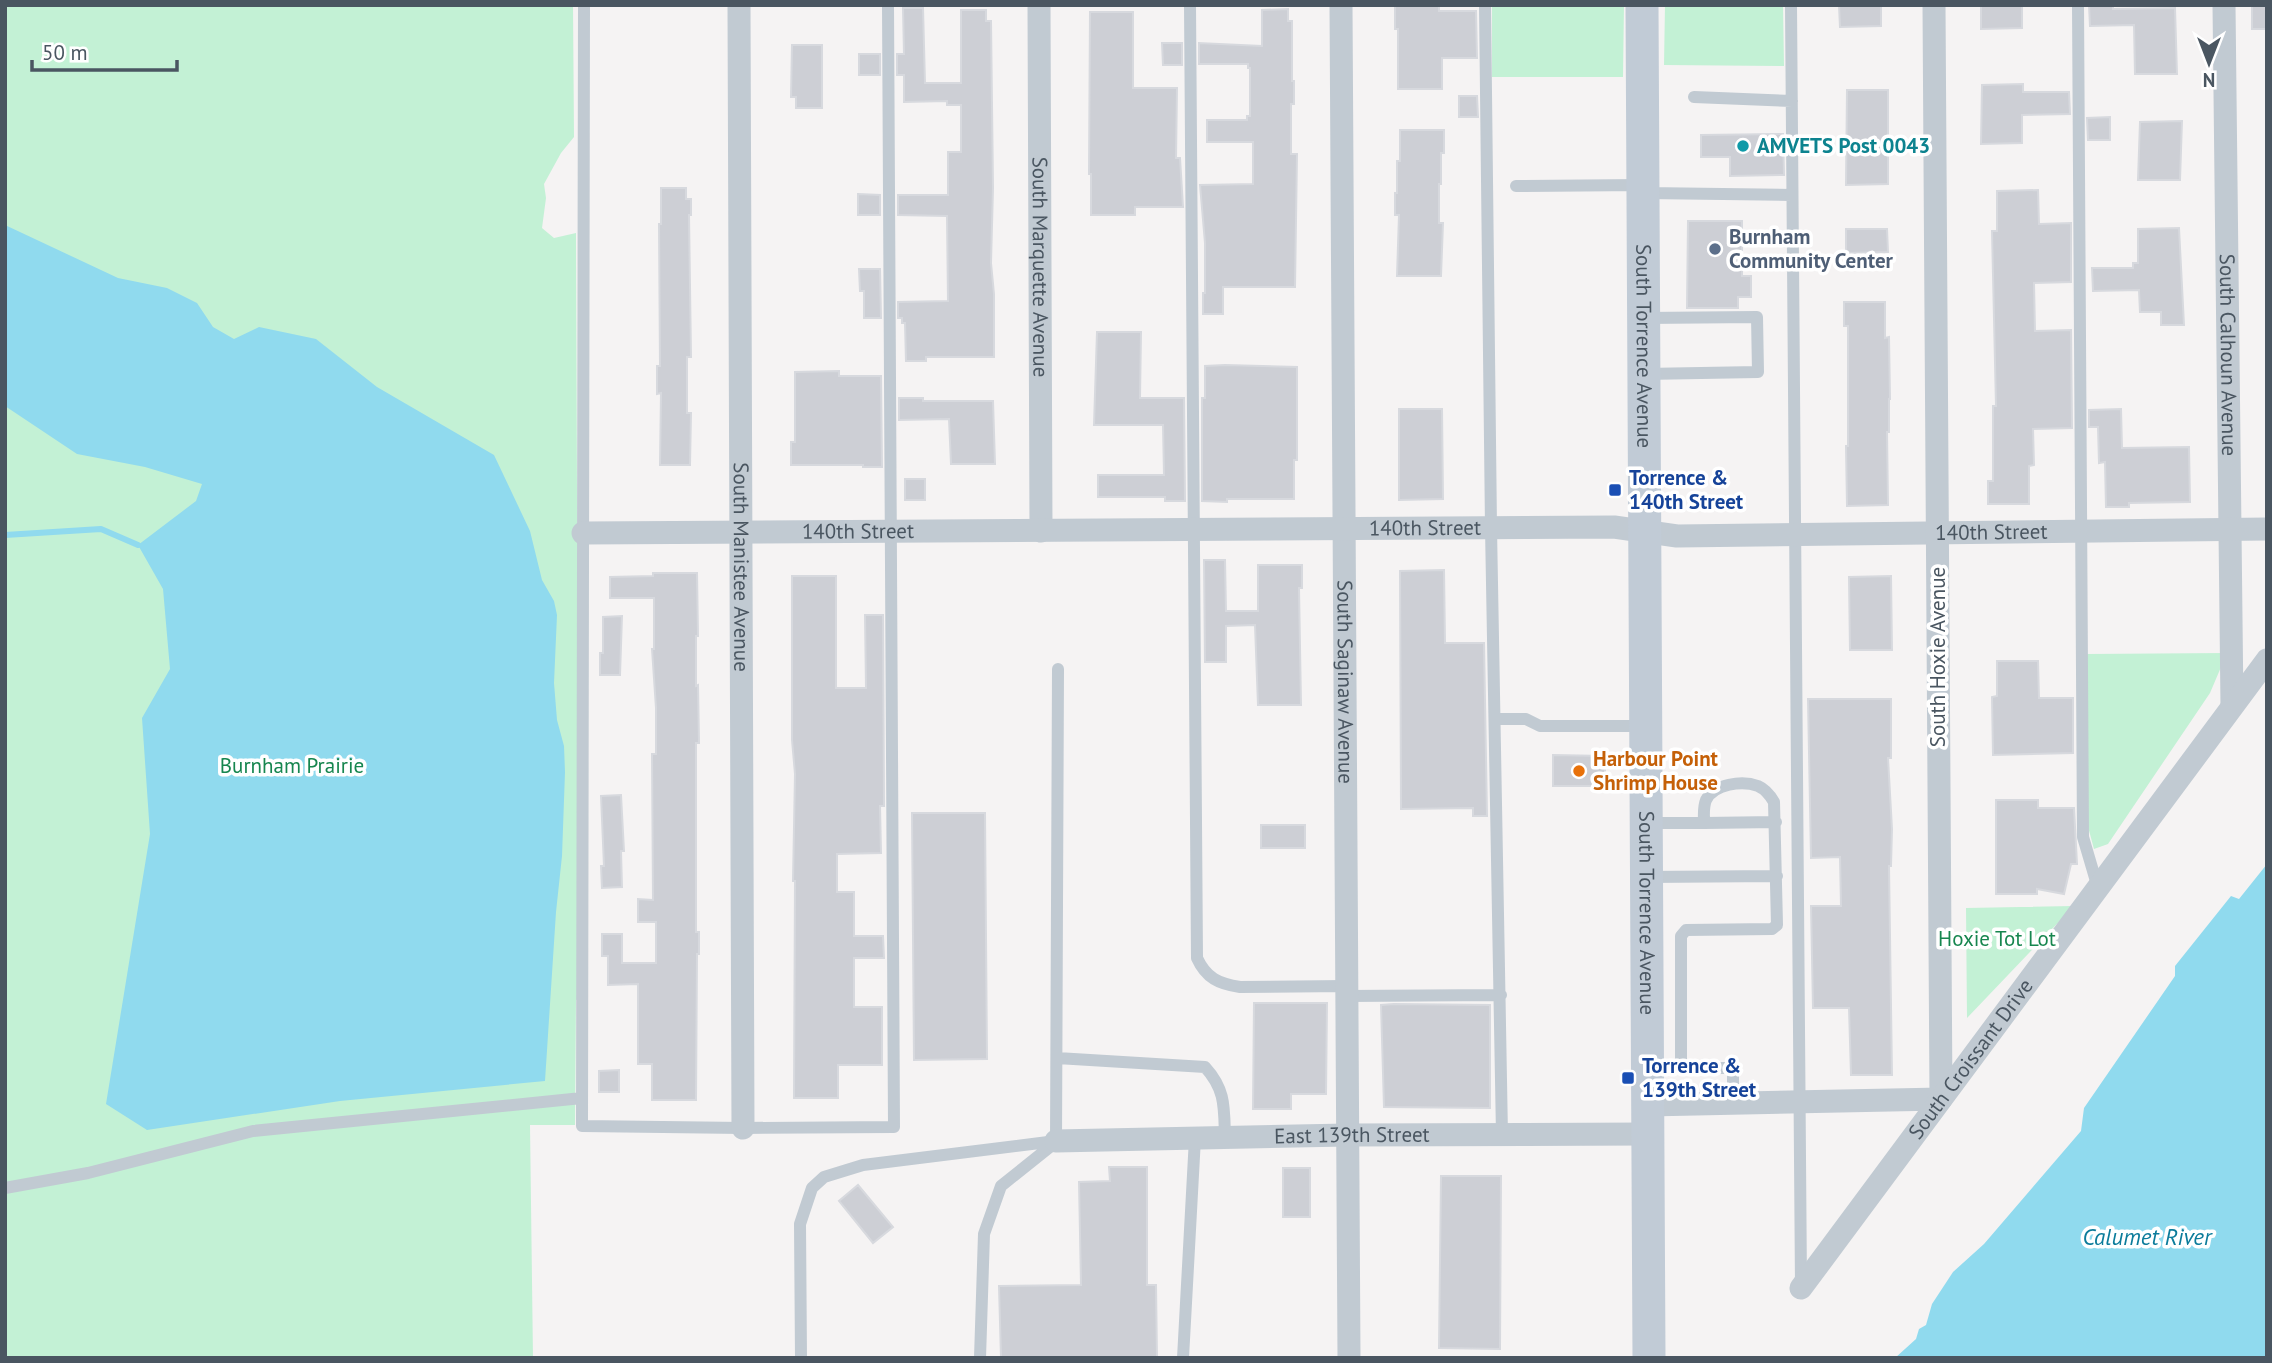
<svg xmlns="http://www.w3.org/2000/svg" width="2272" height="1363" font-family="'PT Sans',sans-serif">
  <style>
    .green { fill: #c3f1d5 }
    .water { fill: #90daee }
    .lines { fill: none; stroke-linecap: round; stroke-linejoin: round }
    .stream { stroke: #90daee; stroke-width: 6 }
    .building { fill: #cdcfd5; stroke: #d7d9de; stroke-width: 2 }
    .service { stroke: #c1cad2; stroke-width: 12 }
    .minor { stroke: #c1cad2; stroke-width: 23 }
    .secondary { stroke: #c1cbd6; stroke-width: 33 }
    .culture-dot { fill: #0f9aa8; stroke: #fff; stroke-width: 2.5 }
    .service-dot { fill: #5c6f8a; stroke: #fff; stroke-width: 2.5 }
    .transit-dot { fill: #1a4fb4; stroke: #fff; stroke-width: 2.5 }
    .food-dot { fill: #e8710a; stroke: #fff; stroke-width: 2.5 }
    .labels { text-anchor: middle; stroke-width: 7; stroke-linejoin: round; paint-order: stroke }
    .culture-label { font-size: 21px; font-weight: bold; fill: #0d838f; stroke: #fff; text-anchor: start }
    .service-label { font-size: 21px; font-weight: bold; fill: #4e5e75; stroke: #fff; text-anchor: start }
    .street-label { font-size: 21px; fill: #4a5661; stroke: #fff }
    .transit-label { font-size: 21px; font-weight: bold; fill: #164399; stroke: #fff; text-anchor: start }
    .food-label { font-size: 21px; font-weight: bold; fill: #c56008; stroke: #fff; text-anchor: start }
    .park-label { font-size: 21px; fill: #17864f; stroke: #fff }
    .water-label { font-size: 23px; font-style: italic; fill: #0c7c9b; stroke: #fff }
  </style>
  <rect width="100%" height="100%" fill="#f5f3f3"/>
  <path class="green" d="M5,5H573L574,137L561,153L544,184L546,198L542,228L554,238L576,233L579,999L576,1000L575,1125H530L533,1358H5Z
    M1492,5H1624L1623,77H1492Z
    M1665,5H1783L1784,66L1664,65Z
    M2227,653L2210,693L2108,844L2094,849L2087,823L2086,654Z
    M2074,906L1967,1018L1966,908Z"/>
  <path class="water" d="M5,225L118,278L167,288L197,303L213,327L234,339L259,327L316,339L377,387L494,455L530,531L542,580L554,601L557,615L554,683L557,720L564,746L565,772L562,856L556,912L545,1081L340,1101L147,1130L106,1104L150,834L142,718L170,669L163,589L138,545L196,501L202,484L145,467L77,454L5,406Z
    M2267,864V1358H1895L1916,1339L1919,1329L1926,1325L1932,1304L1953,1272L1984,1244L2081,1131L2084,1108L2175,976V966L2231,896L2239,899Z"/>
  <g class="lines">
    <path class="stream" d="M5,535L101,529L138,545"/>
  </g>
  <path class="building" d="M1839,5H1881V26L1840,27Z
    M2022,5V28L1981,29V6Z
    M2089,5H2113V9L2175,8L2177,74H2135L2134,25L2090,26Z
    M2252,5H2267V29H2252Z
    M1395,6H1439V11H1476L1477,58H1442V89H1398V29H1395Z
    M903,8H923L925,83H961V10H986V21H991L993,188L991,263L994,294V357H926V361H906L905,323H902V318H898V302L948,301L947,216L898,215V195H948V152H961V105H947V101L904,102V75H897V54H904Z
    M1288,9V21H1292V81H1294V104H1291V154H1297L1295,287H1223V314H1203V293H1205V243L1200,185L1253,184V142H1207V120H1247V116H1250V68H1248V64H1199V43L1262,46V10Z
    M1090,12H1133V88H1177L1176,158H1180L1183,207H1135V215H1091V174H1089Z
    M1162,43H1182V65H1163Z
    M792,45H822V108H796V97H791Z
    M859,54H880V75H859Z
    M2023,84V92H2069L2070,114L2022,115V143L1981,144L1982,85Z
    M1847,90H1888V184L1846,185Z
    M1459,96H1477L1478,117H1459Z
    M2110,117V140H2088L2087,118Z
    M2182,121L2180,180H2138L2140,122Z
    M1400,130H1444V153H1441V184H1439V223H1443L1441,276H1397L1399,215H1395V193H1397V161H1400Z
    M1783,134L1784,175L1730,176V157H1701V135Z
    M661,188H686V199H691V215H689L691,357H687V413H691L690,465H660L661,393L657,394V366H660L659,224H661Z
    M2038,190L2039,224L2071,223V282L2034,283L2035,331L2071,330L2072,428L2033,429L2034,465L2029,466V504H1988V481H1993V406H1996L1992,231H1997V191Z
    M858,194L880,195V215H858Z
    M1688,221H1742V276H1751V297H1738V308H1687Z
    M2179,228L2184,325H2161V312H2140L2139,290L2093,291L2092,268H2133V263H2138V229Z
    M1846,229H1887L1888,252L1846,253Z
    M859,269H880L881,318H864V291H860Z
    M1844,302H1885V338L1889,337L1890,399H1889V432H1887L1888,505L1847,506L1846,446H1848V326H1844Z
    M1097,332H1141L1140,398H1184L1185,501H1165V497H1098V475H1164L1163,425H1094Z
    M1225,365L1297,367V460H1294V499H1227V502L1202,501V398H1205V366Z
    M839,371V376H881L882,467H863V465H791V442H795V372Z
    M899,398H923V401H993L995,464H951L949,419L899,420Z
    M1399,409H1442L1443,499L1399,500Z
    M2121,409L2122,448L2189,447L2190,502L2129,503V507H2106L2105,462L2099,463L2098,427H2089V410Z
    M905,479H925V500H905Z
    M1204,560H1225L1226,611H1258V565H1302V588H1299L1301,705H1258L1255,625L1226,626V662H1205Z
    M1444,570L1445,643H1484L1487,816H1473V808L1401,809L1400,571Z
    M653,573H697L698,636H696V686L698,685L699,743H696V932H699V954H697L696,1100H652V1064H638V984L608,985V956H602V934H622V963H656V922H638V899L653,900L652,754H656V708L652,649H654V598H610V577L653,576Z
    M792,576H836V688H866L865,615H883L884,806H880L881,853L837,854V892H854V936H883L884,958H854V1007H882V1065H838V1098H794L795,881H793L795,774L792,740Z
    M1891,576L1892,650H1850L1849,577Z
    M622,616L620,675H600V653H603V617Z
    M1997,661H2038L2039,698H2073V753L1993,755L1992,697L1997,696Z
    M1808,699H1891V758H1888L1892,829L1891,866H1889L1892,1075H1851L1849,1008H1813L1811,906H1841L1840,857L1811,858Z
    M1553,755L1605,756V786H1553Z
    M621,795L624,851H621L622,887L602,888L601,866H604L601,796Z
    M1996,800H2038V808H2074L2077,864H2071L2064,894L2037,889V894H1996Z
    M912,813H985L987,1059L914,1060Z
    M1261,825H1305V848H1261Z
    M1254,1003H1327L1326,1094H1291V1109H1253Z
    M1394,1004L1490,1005V1108L1384,1107L1381,1005Z
    M619,1070V1092H599V1071Z
    M1109,1167H1147V1285H1156L1157,1358H1001L999,1286L1081,1285L1079,1182L1110,1181Z
    M1283,1168H1310V1217H1283Z
    M1441,1176H1501L1500,1349L1439,1348Z
    M858,1185L893,1227L873,1243L839,1201Z"/>
  <g class="lines">
    <path class="service" d="M584,5L582,1126L743,1128L894,1127L888,5
      M1190,5L1197,958C1206,978 1219,984 1240,987L1346,986
      M1485,5L1491,528L1502,1135
      M1791,5L1801,1286
      M2078,5L2083,837L2098,888
      M1694,97L1792,101
      M1516,186L1641,185
      M1646,193L1792,195
      M1644,318L1757,317L1758,372L1644,374
      M1495,719H1526L1540,726H1646
      M1648,823H1704C1704,815 1703,807 1706,800C1714,784 1742,780 1758,786C1765,789 1770,795 1774,802L1777,925L1772,929L1686,930L1681,936V1064L1687,1068H1727L1733,1072V1104
      M1704,823L1776,822
      M1647,877L1777,876
      M1346,996L1501,995
      M1057,1058L1205,1067C1226,1090 1224,1108 1225,1138
      M1056,1141L1058,669
      M5,1188L88,1173L253,1131L582,1098
      M801,1358L800,1224L812,1188L824,1177L863,1165L1056,1141
      M980,1358L984,1234L1001,1186L1056,1142
      M1183,1358L1195,1138"/>
    <g class="minor">
      <path id="s1" d="M739,5L743,1128"/>
      <path id="s2" d="M1039,5L1041,531"/>
      <path id="s3" d="M1341,5L1349,1358"/>
      <path id="s4" d="M2224,5L2232,706"/>
      <path id="s5" d="M583,533L1614,527L1677,536L2267,529"/>
      <path d="M1648,1105L1941,1099L1934,5"/>
      <path id="s6" d="M1056,1141L1347,1135L1648,1134"/>
      <path id="s7" d="M1801,1288L2267,660"/>
    </g>
    <path class="secondary" id="s8" d="M1642,5L1649,1358"/>
  </g>
  <circle class="culture-dot" cx="1743" cy="146" r="7"/>
  <circle class="service-dot" cx="1715" cy="249" r="7"/>
  <g class="transit-dot">
    <rect x="1608" y="483" width="14" height="14" rx="3.5"/>
    <rect x="1621" y="1071" width="14" height="14" rx="3.5"/>
  </g>
  <circle class="food-dot" cx="1579" cy="771" r="7"/>
  <g class="labels">
    <g class="culture-label">
      <text x="1757" y="153">AMVETS Post 0043</text>
    </g>
    <g class="service-label">
      <text x="1729" y="244">Burnham<tspan x="1729" dy="24">Community Center</tspan></text>
    </g>
    <g class="street-label">
      <text dy="7" stroke="none"><textPath href="#s2" startOffset="262">South Marquette Avenue</textPath></text>
      <text dy="7" stroke="none"><textPath href="#s8" startOffset="341">South Torrence Avenue</textPath></text>
      <text dy="7" stroke="none"><textPath href="#s4" startOffset="350">South Calhoun Avenue</textPath></text>
      <text dy="7" stroke="none"><textPath href="#s5" startOffset="842">140th Street</textPath></text>
      <text dy="7" stroke="none"><textPath href="#s5" startOffset="275">140th Street</textPath></text>
      <text dy="7" stroke="none"><textPath href="#s5" startOffset="1409">140th Street</textPath></text>
      <text dy="7" stroke="none"><textPath href="#s1" startOffset="562">South Manistee Avenue</textPath></text>
      <text transform="translate(1938 657) rotate(-90)" y="7">South Hoxie Avenue</text>
      <text dy="7" stroke="none"><textPath href="#s3" startOffset="677">South Saginaw Avenue</textPath></text>
      <text dy="7" stroke="none"><textPath href="#s8" startOffset="908">South Torrence Avenue</textPath></text>
      <text dy="7" stroke="none"><textPath href="#s7" startOffset="285">South Croissant Drive</textPath></text>
      <text dy="7" stroke="none"><textPath href="#s6" startOffset="296">East 139th Street</textPath></text>
    </g>
    <g class="transit-label">
      <text x="1629" y="485">Torrence &amp;<tspan x="1629" dy="24">140th Street</tspan></text>
      <text x="1642" y="1073">Torrence &amp;<tspan x="1642" dy="24">139th Street</tspan></text>
    </g>
    <g class="food-label">
      <text x="1593" y="766">Harbour Point<tspan x="1593" dy="24">Shrimp House</tspan></text>
    </g>
    <g class="park-label">
      <text x="292" y="773">Burnham Prairie</text>
      <text x="1997" y="946">Hoxie Tot Lot</text>
    </g>
    <g class="water-label">
      <text x="2147" y="1245">Calumet River</text>
    </g>
  </g>
  <rect width="2272" height="1363" fill="none" stroke="#4a5661" stroke-width="14"/>
  <g transform="translate(2209 63) rotate(180)" stroke="#ffffff" stroke-width="5" paint-order="stroke">
  <path d="M0-5L12 26L0 18L-12 26Z" fill="#4a5661"/>
  <text y="-10" font-size="19" font-weight="bold" text-anchor="middle" fill="#4a5661">N</text>
  </g>
  <path d="M32 60v10h145v-10" fill="none" stroke="#4a5661" stroke-width="3.5"/>
  <text x="42" y="60" font-size="21" fill="#4a5661" stroke="#ffffff" stroke-width="5" paint-order="stroke">50 m</text>
</svg>
